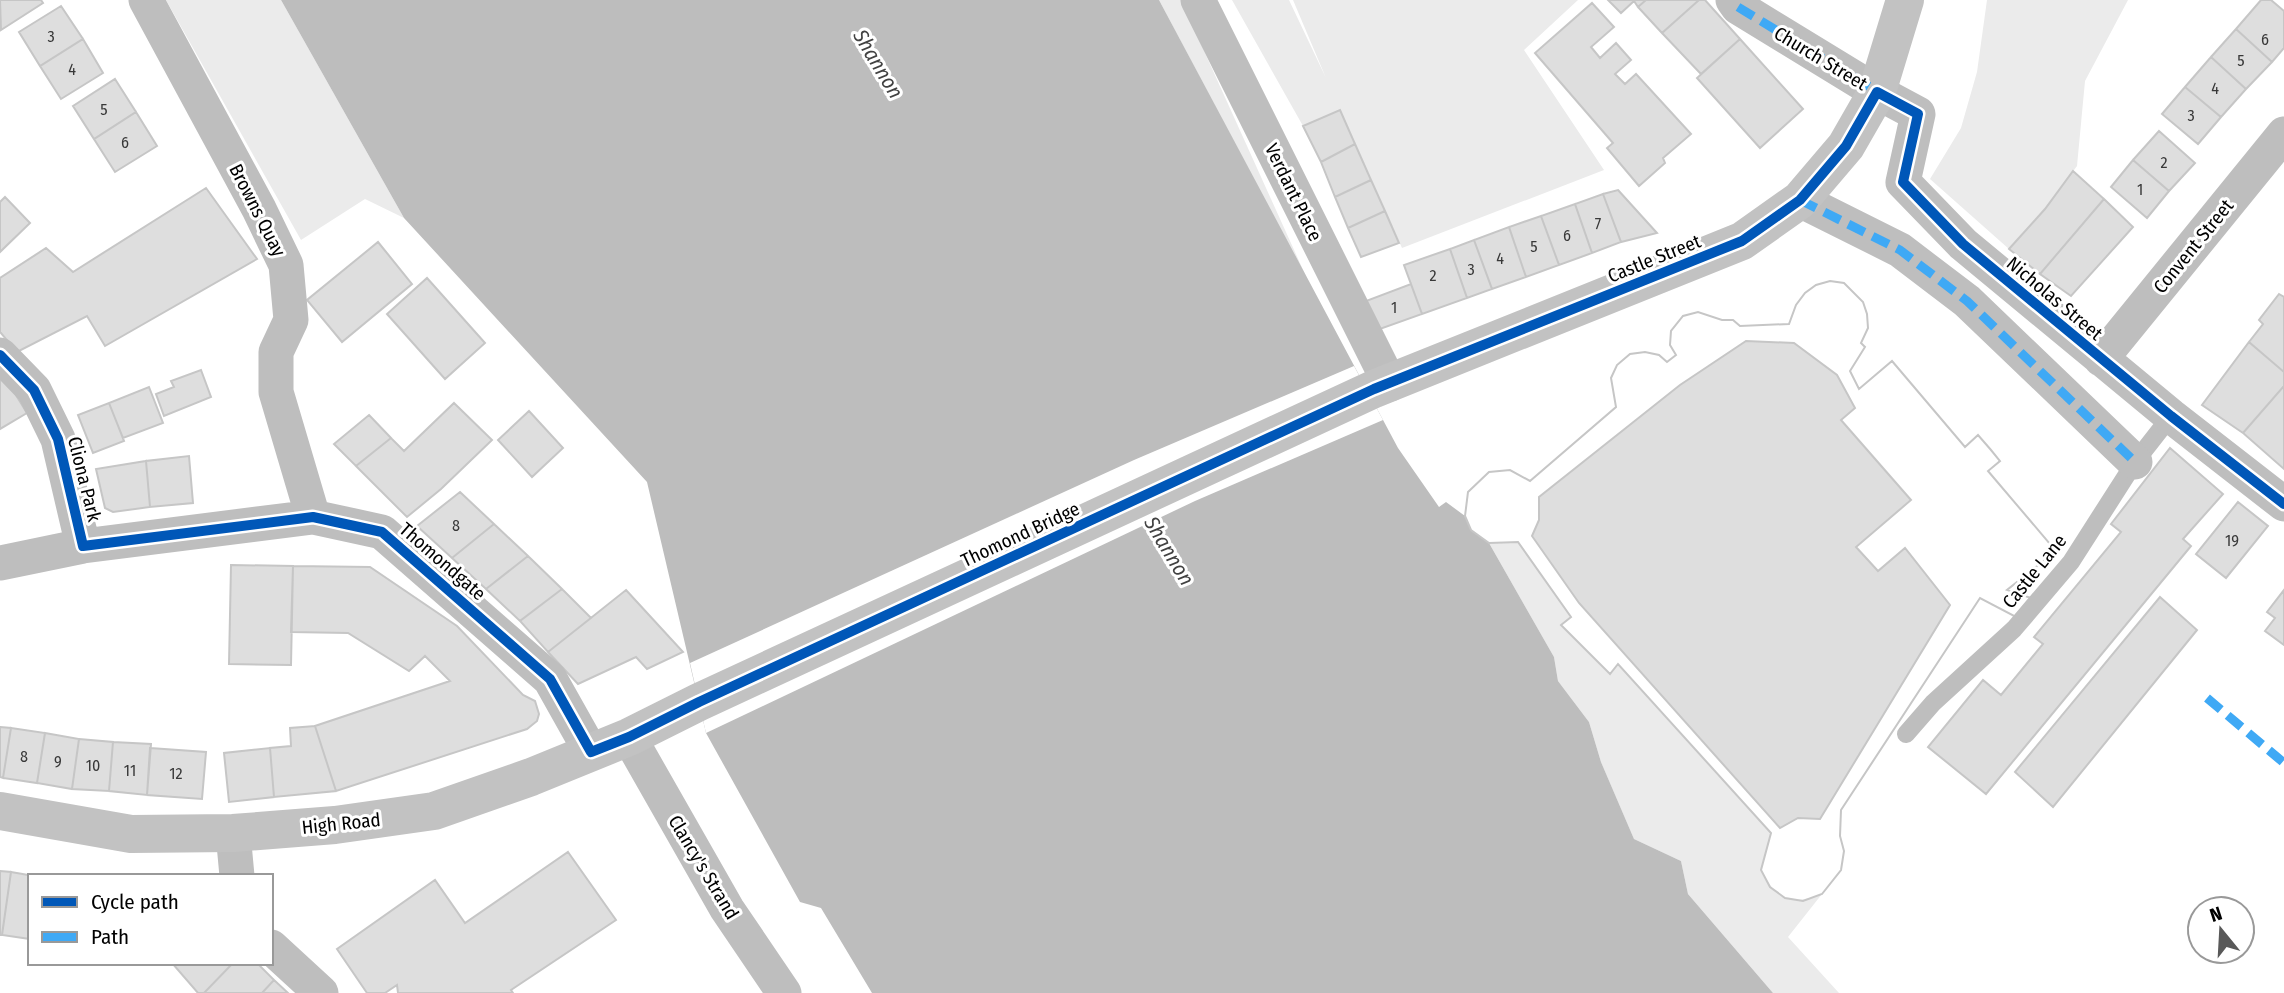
<svg xmlns="http://www.w3.org/2000/svg" width="2284" height="993" font-family="'Fira Sans Condensed',sans-serif">
  <style>
    .green { fill: #ebebeb }
    .water { fill: #bdbdbd }
    .pier { fill: #fff }
    .building { fill: #dedede; stroke: #c6c6c6; stroke-width: 2; fill-rule: evenodd }
    .lines { fill: none; stroke-linecap: round; stroke-linejoin: round }
    .lane { stroke: #bebebe; stroke-width: 18 }
    .street { stroke: #bebebe; stroke-width: 35 }
    .secondary { stroke: #c2c2c2; stroke-width: 38 }
    .quiet { stroke: #3fa9f5; stroke-width: 9; stroke-dasharray: 18 9; stroke-linecap: butt }
    .cycleway-casing { stroke: #fff; stroke-width: 15 }
    .cycleway { stroke: #0057b8; stroke-width: 10 }
    .labels { text-anchor: middle; stroke-width: 6; stroke-linejoin: round; paint-order: stroke }
    .number-label { font-size: 16px; fill: #383838 }
    .street-label { font-size: 19px; fill: #000; stroke: #fff }
    .water-label { font-size: 21px; font-style: italic; fill: #424242; stroke: #fff }
  </style>
  <rect width="100%" height="100%" fill="#fff"/>
  <path class="green" d="M166,0H281L404,218L365,199L301,240Z
    M1159,0H1181L1309,283Z
    M1232,0H1289L1326,78L1293,0H1578L1524,50L1604,170L1402,248L1340,110L1303,126Z
    M1987,0H2128L2085,81L2077,166L2045,209L2009,249L1930,179L1961,128L1977,72Z
    M1518,542L1571,617L1561,626L1609,674L1618,664L1771,833L1761,870C1776,900 1791,906 1822,894L1788,937L1839,993H1773L1688,894L1681,861L1634,839L1601,762L1589,722L1558,681L1554,657L1489,543Z"/>
  <path class="water" d="M281,0H1159L1398,448L1439,507L1446,502L1465,516L1471,530L1489,543L1554,657L1558,681L1589,722L1601,762L1634,839L1681,861L1688,894L1773,993H872L821,908L800,902L706,733L647,482L404,218Z"/>
  <path class="pier" d="M1354,366L1383,420L1195,501L706,733L690,663L1134,460Z"/>
  <path class="building" d="M0,0H41L43,3L1,30Z
    M1608,0H1646L1638,7L1634,1L1621,13Z
    M1646,0H1699L1662,33L1638,7Z
    M1699,0H1705L1740,39L1701,74L1662,33Z
    M2261,0H2271L2284,11V48L2272,62L2236,29Z
    M1592,3L1614,27L1591,47L1600,58L1616,43L1631,60L1615,74L1625,84L1636,74L1691,134L1663,158L1665,163L1639,186L1607,148L1613,143L1535,53Z
    M61,6L83,39L40,66L19,32Z
    M2236,29L2272,62L2246,89L2211,57Z
    M83,39L103,73L61,99L40,66Z
    M1740,39L1803,109L1760,148L1697,78Z
    M2211,57L2246,89L2221,117L2185,87Z
    M115,79L136,112L94,139L73,106Z
    M2185,87L2221,117L2198,144L2162,114Z
    M1340,110L1355,144L1321,162L1303,126Z
    M136,112L157,146L115,172L94,139Z
    M2159,131L2195,163L2169,191L2133,160Z
    M1355,144L1371,180L1335,197L1321,162Z
    M2133,160L2169,191L2147,218L2111,187Z
    M2073,171L2104,199L2040,274L2009,249L2045,209Z
    M1371,180L1385,211L1348,228L1335,197Z
    M206,188L257,259L105,346L87,316L17,352L0,332V278L46,248L73,272Z
    M1618,190L1657,233L1621,242L1603,194Z
    M1603,194L1621,242L1592,253L1575,204Z
    M5,197L30,223L0,252V202Z
    M2104,199L2133,227L2071,296L2040,274Z
    M1575,204L1592,253L1559,265L1541,216Z
    M1385,211L1399,243L1361,257L1348,228Z
    M1541,216L1559,265L1526,277L1509,227Z
    M1509,227L1526,277L1492,289L1474,240Z
    M1474,240L1492,289L1467,298L1450,249Z
    M378,242L412,284L342,342L307,300Z
    M1450,249L1467,298L1422,314L1404,265Z
    M427,278L485,343L445,379L387,314Z
    M1830,281L1844,283L1863,302L1867,314L1868,328L1861,343L1865,347L1850,371L1859,389L1892,361L1965,447L1978,435L1991,450L2000,461L1988,471L2056,551L2007,590L2031,598L2016,617L1980,598L1841,810L1840,836L1844,851L1841,870L1822,894L1803,901L1785,898L1770,887L1761,870L1771,833L1618,664L1610,674L1561,625L1571,617L1518,542L1489,543L1471,530L1465,516L1468,492L1489,472L1510,470L1530,481L1616,407L1611,378L1617,365L1630,354L1645,352L1659,355L1667,362L1676,355L1670,345L1671,331L1683,316L1698,312L1722,320H1733L1740,326L1789,324L1796,305L1805,293L1816,285ZM1746,341L1794,343L1837,375L1855,408L1841,420L1911,500L1856,547L1878,571L1905,548L1950,605L1820,819L1798,818L1780,828L1579,603L1532,536L1539,520V497L1680,385Z
    M1830,281L1844,283L1863,302L1867,314L1868,328L1861,343L1865,347L1850,371L1859,389L1892,361L1965,447L1978,435L1991,450L2000,461L1988,471L2056,551L2007,590L2031,598L2016,617L1980,598L1841,810L1840,836L1844,851L1841,870L1822,894L1803,901L1785,898L1770,887L1761,870L1771,833L1618,664L1610,674L1561,625L1571,617L1518,542L1489,543L1471,530L1465,516L1468,492L1489,472L1510,470L1530,481L1616,407L1611,378L1617,365L1630,354L1645,352L1659,355L1667,362L1676,355L1670,345L1671,331L1683,316L1698,312L1722,320H1733L1740,326L1789,324L1796,305L1805,293L1816,285Z
    M1411,284L1422,314L1377,330L1366,301Z
    M2279,294L2284,297V372L2249,342L2263,324L2259,320Z
    M2249,342L2284,372V386L2243,433L2202,405Z
    M201,370L211,397L164,416L156,394L174,387L171,381Z
    M3,374L27,413L0,429V376Z
    M2284,386V469L2243,433Z
    M149,387L163,423L123,438L109,403Z
    M109,403L124,441L93,453L78,415Z
    M454,403L492,440L441,489L407,517L356,466L391,438L404,451Z
    M529,411L563,448L532,477L498,440Z
    M369,415L391,438L356,466L334,444Z
    M2170,448L2223,494L2183,539L2191,546L1986,794L1928,747L1983,680L2001,695L2043,644L2034,637L2121,532L2111,524Z
    M189,456L193,503L150,507L146,461Z
    M146,461L150,507L113,512L105,508L96,469Z
    M460,492L494,524L452,558L417,526Z
    M2238,502L2268,526L2226,578L2196,554Z
    M494,524L528,556L486,589L452,558Z
    M528,556L562,589L520,621L486,589Z
    M231,565L293,566L291,665L229,664Z
    M293,566L370,567L457,626L523,695L535,701L539,714L537,721L527,729L336,791L315,726L450,681L425,656L409,671L348,633L291,632Z
    M562,589L591,618L548,652L520,621Z
    M626,590L683,652L647,669L636,657L578,684L548,652Z
    M2284,590V645L2265,631L2275,618L2267,612Z
    M2160,597L2197,630L2053,807L2015,772Z
    M315,726L336,791L274,797L270,748L291,746L290,728Z
    M0,727L11,728L3,778L0,777Z
    M11,728L45,733L37,783L3,778Z
    M45,733L79,739L72,789L37,783Z
    M79,739L113,742L109,791L72,789Z
    M113,742L151,744L147,795L109,791Z
    M150,748L206,752L202,799L147,795Z
    M270,748L274,797L229,802L224,753Z
    M568,852L616,920L511,990L513,993H398L397,985L385,993H367L337,949L435,880L465,923Z
    M0,871L11,872L2,935H0Z
    M11,872L34,876H30V939L2,935Z
    M172,963H233L204,993H198Z
    M233,963H257L274,980L262,993H204Z
    M274,980L288,993H262Z"/>
  <g class="lines">
    <path class="lane" d="M1906,734L1933,703L2014,629L2071,562L2135,462L2171,416"/>
    <path class="street" d="M146,0L259,209L286,265L291,320L276,352V392L313,517
      M1198,0L1390,384
      M1733,0L1738,7L1877,92L1918,114L1903,182L1963,244L2171,416L2284,504
      M1800,200L1900,250L1967,301L2135,462
      M0,355L34,390L58,439L83,546
      M2101,359L2284,134
      M0,563L83,546L313,517L382,532L550,679L591,752
      M629,737L727,909L784,993
      M233,833L237,876
      M271,947L321,993"/>
    <path class="secondary" d="M0,811L131,834L233,833L335,825L434,811L531,777L629,737L699,702L1374,389L1742,241L1800,200L1846,146L1877,92L1905,0"/>
    <path class="quiet" d="M1738,7L1883,95
      M1800,200L1900,250L1967,301L2135,462
      M2207,698L2284,763"/>
    <g class="cycleway-casing">
      <path id="cycleway" d="M0,355L34,390L58,439L83,546L313,517L382,532L550,679L591,752L629,737L699,702L1374,389L1742,241L1800,200L1846,146L1877,92L1918,114L1903,182L1963,244L2171,416L2284,504"/>
    </g>
    <use href="#cycleway" class="cycleway"/>
  </g>
  <g class="labels">
    <g class="number-label">
      <text x="51" y="42">3</text>
      <text x="2265" y="45">6</text>
      <text x="2241" y="66">5</text>
      <text x="72" y="75">4</text>
      <text x="2215" y="94">4</text>
      <text x="104" y="115">5</text>
      <text x="2191" y="121">3</text>
      <text x="125" y="148">6</text>
      <text x="2164" y="168">2</text>
      <text x="2140" y="195">1</text>
      <text x="1598" y="229">7</text>
      <text x="1567" y="241">6</text>
      <text x="1534" y="252">5</text>
      <text x="1500" y="264">4</text>
      <text x="1471" y="275">3</text>
      <text x="1433" y="281">2</text>
      <text x="1394" y="313">1</text>
      <text x="456" y="531">8</text>
      <text x="2232" y="546">19</text>
      <text x="24" y="762">8</text>
      <text x="58" y="767">9</text>
      <text x="93" y="771">10</text>
      <text x="130" y="776">11</text>
      <text x="176" y="779">12</text>
    </g>
    <g class="street-label">
      <text transform="translate(1821 58) rotate(31)" y="7">Church Street</text>
      <text transform="translate(1294 192) rotate(64)" y="7">Verdant Place</text>
      <text transform="translate(258 210) rotate(63)" y="7">Browns Quay</text>
      <text transform="translate(2193 246) rotate(-51)" y="7">Convent Street</text>
      <text transform="translate(1654 258) rotate(-22)" y="7">Castle Street</text>
      <text transform="translate(2055 298) rotate(40)" y="7">Nicholas Street</text>
      <text transform="translate(85 479) rotate(76)" y="7">Cliona Park</text>
      <text transform="translate(1020 534) rotate(-25)" y="7">Thomond Bridge</text>
      <text transform="translate(443 561) rotate(41)" y="7">Thomondgate</text>
      <text transform="translate(2034 571) rotate(-51)" y="7">Castle Lane</text>
      <text transform="translate(341 823) rotate(-6)" y="7">High Road</text>
      <text transform="translate(704 867) rotate(59)" y="7">Clancy's Strand</text>
    </g>
    <g class="water-label">
      <text transform="translate(878 64) rotate(59)" y="7">Shannon</text>
      <text transform="translate(1169 551) rotate(59)" y="7">Shannon</text>
    </g>
  </g>
  <rect x="28" y="874" width="245" height="91" fill="#ffffff" stroke="#999999" stroke-width="2"/>
  <rect x="42" y="897" width="35" height="10" fill="#0057b8" stroke="#999999" stroke-width="2"/>
  <text x="91" y="909" font-size="21" fill="#000000">Cycle path</text>
  <rect x="42" y="932" width="35" height="10" fill="#3fa9f5" stroke="#999999" stroke-width="2"/>
  <text x="91" y="944" font-size="21" fill="#000000">Path</text>
  <g transform="translate(2221 930) rotate(342)"><circle r="33" fill="#ffffff" stroke="#999999" stroke-width="2"/>
  <path d="M0-5L12 26L0 18L-12 26Z" fill="#595959"/>
  <text y="-10" font-size="19" font-weight="bold" text-anchor="middle" fill="#000000">N</text>
  </g>
</svg>
